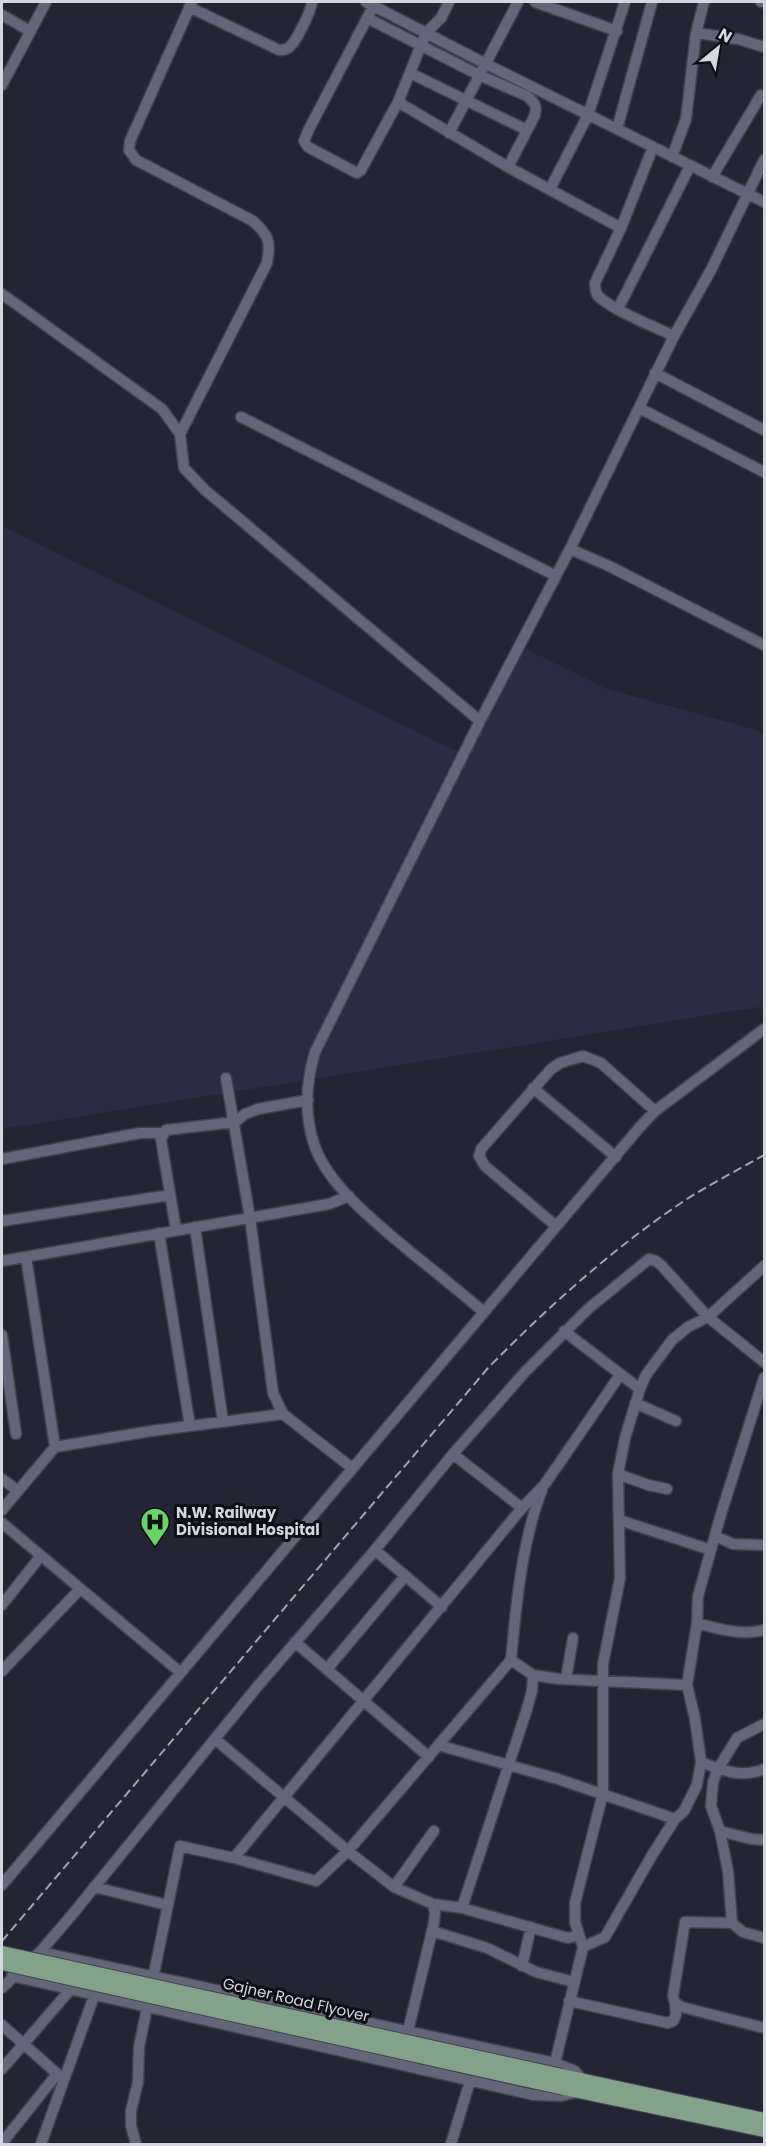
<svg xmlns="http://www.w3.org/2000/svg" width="766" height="2146" font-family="Poppins,sans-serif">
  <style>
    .built { fill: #2a2d42 }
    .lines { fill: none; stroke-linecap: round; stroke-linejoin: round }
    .minor-casing { stroke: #41424f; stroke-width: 13 }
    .major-casing { stroke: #41424f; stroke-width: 16 }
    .minor { stroke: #636678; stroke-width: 10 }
    .major { stroke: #83a28a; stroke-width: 14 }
    .rail { stroke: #a2a4af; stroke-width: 2; stroke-dasharray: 9 4.5; stroke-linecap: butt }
    .major-bridge-casing { stroke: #41424f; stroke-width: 16; stroke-linecap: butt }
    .major-bridge { stroke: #83a28a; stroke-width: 14 }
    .labels { text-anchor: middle; stroke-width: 6; stroke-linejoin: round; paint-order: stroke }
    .poi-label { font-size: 15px; font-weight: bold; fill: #d4d6e0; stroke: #0e0f16; text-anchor: start }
    .street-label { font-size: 15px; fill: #d4d6e0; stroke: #0e0f16 }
  </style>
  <rect width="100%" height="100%" fill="#232534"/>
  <path class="built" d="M2,526L466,756L522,647L607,689L757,730L764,736V1008L759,1007L2,1129Z"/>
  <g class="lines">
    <g class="minor-casing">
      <path id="minor" d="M366,2L486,64L764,202
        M449,2L441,18L426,33L398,102L508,167L621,228L595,283C595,288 595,292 598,296C614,311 653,326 674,336
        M535,2L617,31
        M761,2H764
        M374,5L309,129L304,141L308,147L357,173L361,170L398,102
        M189,7L279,50C282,50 285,50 288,48C296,43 311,11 312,2
        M2,15L30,31
        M367,18L479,75L527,96C535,103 537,106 535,115L508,167
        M696,33L738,39L764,47
        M410,73L527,130
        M2,85L46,2
        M617,129L652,2
        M449,133L518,2
        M672,157L686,119L696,33L704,2
        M712,177L761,95
        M550,189L588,115L625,2
        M621,228L653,147
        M2,294L162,409L180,434L184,468L205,490L480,721
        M618,309L690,166
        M655,373L764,430
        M639,408L764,472
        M241,417L556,576
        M180,434L267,263C271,241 269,236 253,221L136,160L129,150L130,141L192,2
        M570,549L609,566L764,645
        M226,1078L250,1218L273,1393L283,1414L352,1468
        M533,1088L616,1157
        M2,1159L140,1133H162
        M2,1221L170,1195
        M556,1226L485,1166L479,1156L481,1149L551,1069L560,1063L583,1056L601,1063L655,1111
        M195,1227L223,1422
        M176,1230L161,1139L166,1130L235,1122L245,1114L258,1109L308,1100
        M159,1233L190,1426
        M26,1257L55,1447L151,1431L283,1414
        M2,1261L329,1204L349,1196
        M484,1312C461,1293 437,1273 413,1254C380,1226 330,1188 315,1147C304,1116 306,1082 315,1052L480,721L570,549L674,336L711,270L764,160
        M564,1331L640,1389
        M2,1335L16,1434
        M635,1403L676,1421
        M453,1454L522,1508
        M618,1474L648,1485L667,1489
        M2,1479L18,1491
        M2,1510L55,1447
        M619,1520L711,1550
        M2,1523L180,1672
        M715,1536L733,1544L764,1545
        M375,1550L442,1607
        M2,1605L40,1557
        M697,1623C718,1629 743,1636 764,1630
        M295,1642L429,1757
        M511,1660L533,1675L559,1679L687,1685
        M327,1669L405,1576
        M2,1671L80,1589
        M566,1679L573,1638
        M764,1724L737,1738L718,1769L713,1782L711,1806L720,1831L728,1871L732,1923L743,1932L764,1938
        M215,1739L348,1851L394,1887L433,1904L435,1913L434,1923L408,2031
        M438,1745L558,1779L675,1819
        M701,1762C722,1771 743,1778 764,1769
        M720,1831L751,1839L764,1840
        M234,1858L316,1881L348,1851L511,1660C516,1605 522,1541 542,1490
        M2,1885L639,1128L655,1111L764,1029
        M94,1887L167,1905
        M394,1887L434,1831
        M433,1904L462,1908L568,1938L579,1935
        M462,1908L526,1712L532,1691L533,1675
        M732,1923L685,1922L673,1996L675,2003L682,2007L764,2028
        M432,1931L487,1948L536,1972L574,1982
        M583,1947L575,1922V1903L603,1793V1664L620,1578L618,1474L625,1438L640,1389L646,1375L672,1340L688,1327L708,1317L764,1266
        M40,1952L555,2063L575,2071L583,2081
        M522,1966L531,1927
        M12,1976L534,2095L561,2096L577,2092
        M2,1988L40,1952L71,1916L257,1687L375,1550L453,1454L525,1372L588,1309L649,1259L656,1261L662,1266L708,1317L764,1362
        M569,2001L668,2023L673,2021L676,2015L675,2003
        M2,2025L62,2078
        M555,2063L583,1947L605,1937L651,1857L675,1819L684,1811L697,1785L701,1762L695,1719L687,1685L697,1623L698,1596L721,1514L764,1378
        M2,2069L70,1990
        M2,2143L57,2074
        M41,2144L94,1996
        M136,2144L131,2126V2111L138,2082L139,2047L180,1846L234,1858L522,1508L545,1484L620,1375
        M451,2144L470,2081"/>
    </g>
    <g class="major-casing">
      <path id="major" d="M562,2076L764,2120
        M564,2088L764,2130"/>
    </g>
    <use href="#minor" class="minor"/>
    <use href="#major" class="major"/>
    <path class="rail" d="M2,1941L488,1368C549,1306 612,1249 684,1201C710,1184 738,1170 764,1155"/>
    <g class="major-bridge-casing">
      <path id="major-bridge" d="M2,1953L562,2076
        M2,1963L564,2088"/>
    </g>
    <use href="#major-bridge" class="major-bridge"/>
  </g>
  <defs>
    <g id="hospital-pin" transform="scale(1.5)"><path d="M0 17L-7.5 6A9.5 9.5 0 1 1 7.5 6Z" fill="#67d466" stroke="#0e0f16"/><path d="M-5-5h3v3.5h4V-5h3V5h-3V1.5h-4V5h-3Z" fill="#111"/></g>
  </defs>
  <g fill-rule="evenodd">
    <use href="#hospital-pin" x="155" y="1522"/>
  </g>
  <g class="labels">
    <g class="poi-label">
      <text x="176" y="1518">N.W. Railway<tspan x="176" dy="17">Divisional Hospital</tspan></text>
    </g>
    <g class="street-label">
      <text transform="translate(296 2000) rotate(13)" y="5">Gajner Road Flyover</text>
    </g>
  </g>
  <rect width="766" height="2146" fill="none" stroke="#d4d6e0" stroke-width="6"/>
  <g transform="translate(718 48) rotate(30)" stroke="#0e0f16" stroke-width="4.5" paint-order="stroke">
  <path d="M0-4.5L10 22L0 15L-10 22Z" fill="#d4d6e0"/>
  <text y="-9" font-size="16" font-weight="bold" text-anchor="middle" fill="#d4d6e0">N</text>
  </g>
</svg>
